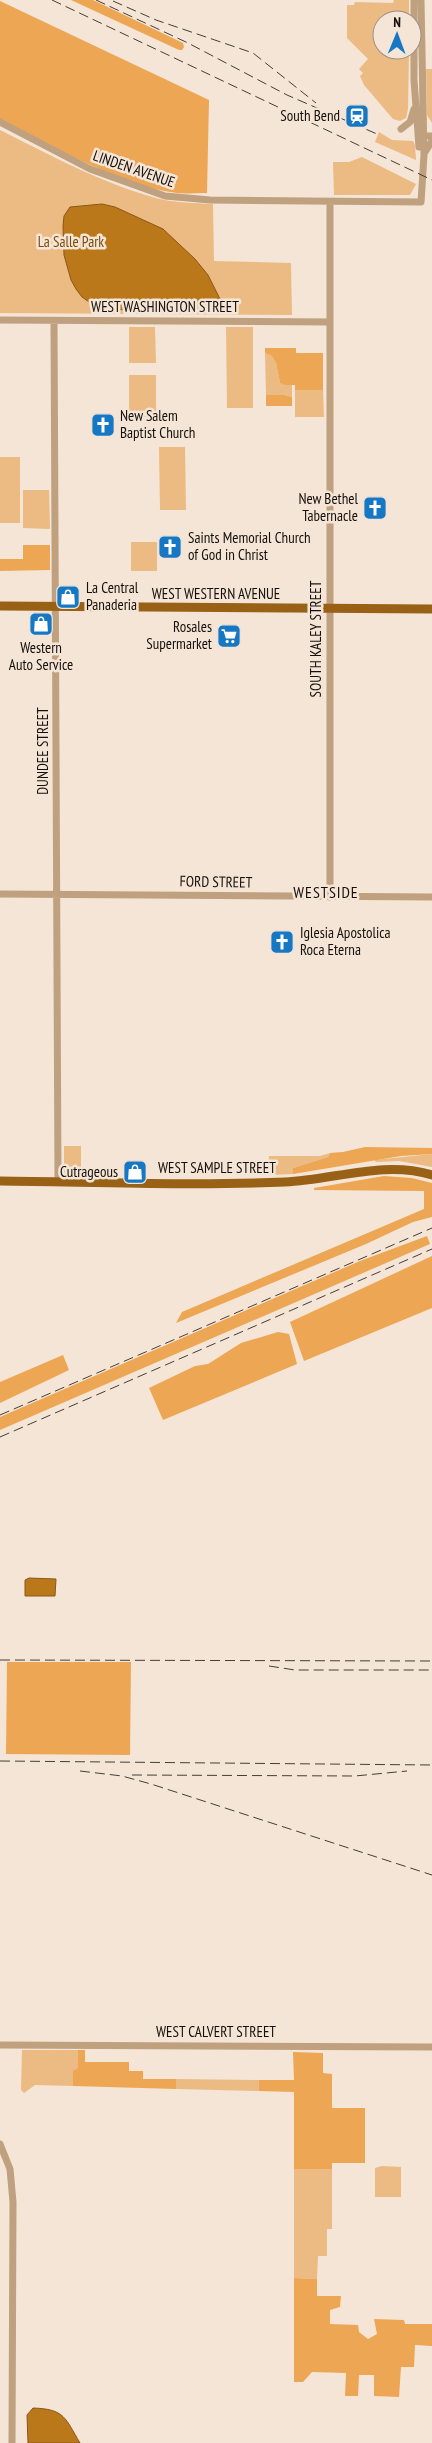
<svg xmlns="http://www.w3.org/2000/svg" width="432" height="2443" font-family="'PT Sans Narrow',sans-serif">
  <style>
    .green { fill: #ecba83 }
    .forest { fill: #eda653 }
    .water { fill: #bb781b; stroke: #895816 }
    .lines { fill: none; stroke-linecap: round; stroke-linejoin: round }
    .minor { stroke: #bfa07f; stroke-width: 7 }
    .major { stroke: #986116; stroke-width: 9 }
    .rail { stroke: #453e37; stroke-width: 1; stroke-dasharray: 10 5; stroke-linecap: butt }
    .labels { text-anchor: middle; stroke-width: 5; stroke-linejoin: round; paint-order: stroke }
    .poi-label { font-size: 15px; fill: #140f0a; stroke: #f4e5d6; text-anchor: end }
    .street-label { font-size: 15px; fill: #140f0a; stroke: #f4e5d6 }
    .park-label { font-size: 15px; fill: #7a4c0b; stroke: #f4e5d6 }
    .neighbourhood-label { font-size: 16px; letter-spacing: 1px; fill: #140f0a; stroke: #f4e5d6 }
  </style>
  <rect width="100%" height="100%" fill="#f4e5d6"/>
  <path class="green" d="M394,0H409V20H382V50H409L408,109L406,118L400,121L393,119L364,85L360,76L363,73L359,69L368,59L347,38V5H354L355,2L393,3Z
    M426,69H432V123L427,115Z
    M0,130C50,155 101,183 156,198C175,203 194,203 213,204L214,261L291,263L292,315L0,313Z
    M379,132L392,140L413,141L415,145L416,160L375,142Z
    M362,157L416,184L410,195H334L333,162H349Z
    M129,327H155L156,363H129Z
    M226,327H253V408H227Z
    M265,353L272,356L276,363L280,383L292,385V397L284,395H266Z
    M129,375H156V417H129Z
    M295,390H323L324,417H295Z
    M159,447H185L186,510H160Z
    M0,457H20V523H0Z
    M23,490H49L50,529L23,528Z
    M131,542H157V571H131Z
    M64,1146H81V1174H64Z
    M330,1153L328,1157L293,1168V1174L270,1175L268,1173L269,1156H320Z
    M432,1154V1167L399,1161L376,1162L374,1160Z
    M22,2050H78V2068L73,2072V2086L35,2085L24,2093L21,2090Z
    M176,2079L259,2080V2091L176,2089Z
    M382,2166L401,2167V2197H375V2168Z
    M294,2169H332V2229H327V2256H318L317,2279L294,2278Z"/>
  <path class="forest" d="M71,0H93L183,43L184,47L182,50H179Z
    M0,1L209,100L207,193C197,193 187,194 177,193C120,186 52,145 0,120Z
    M265,348H296V353H323V390H295V385H285L280,383L276,363L272,356L265,353Z
    M266,395H284L292,397V406H266Z
    M23,545H50V570L0,571V559H23Z
    M365,1147L432,1148V1154L401,1156L293,1174V1168L328,1157L330,1153L343,1152Z
    M384,1176L412,1178L432,1183V1217L413,1222L366,1244L176,1323L182,1312L424,1209V1191L314,1190V1188Z
    M427,1236L430,1244L0,1430V1417L360,1261Z
    M432,1256V1308L304,1361L290,1322Z
    M278,1332L289,1334L297,1364L163,1420L149,1388L195,1366L208,1364L241,1343Z
    M63,1355L69,1370L0,1403V1382Z
    M7,1662H131L130,1755L6,1754Z
    M78,2050H85V2062H129V2071H143V2079H176V2089L73,2086V2071L78,2068Z
    M293,2052L323,2053V2073L332,2074V2108H365V2163H332V2169H294V2092L259,2091V2080H294Z
    M294,2278L317,2279V2296H341L340,2307L330,2310V2324L358,2325L359,2332L368,2339L377,2334L374,2319L404,2320L405,2324H432V2346L415,2345L414,2367H401L399,2397L374,2396V2375H359L358,2396H345L346,2373L312,2372L303,2382H294Z"/>
  <path class="water" d="M102,204L115,207L163,229L195,259L208,275L222,303L156,309L105,310L92,304L82,297L76,289L71,280L64,255L63,226L64,216L70,207Z
    M29,1578L56,1579L55,1596H25V1580Z
    M33,2408C65,2409 65,2418 80,2443H28L27,2415Z"/>
  <g class="lines">
    <path class="minor" d="M414,0V80L419,147
      M0,122L90,169L165,196L210,200L421,202L424,155L421,0
      M401,129L410,122L414,109
      M419,136H432
      M425,152L432,141
      M0,320L330,322
      M54,321L58,1181
      M0,894L432,897
      M330,897V202
      M0,2045L432,2047
      M0,2144L10,2169L13,2202L12,2443"/>
    <path class="major" d="M0,606L432,609
      M0,1181C95,1182 190,1186 285,1182C334,1180 384,1160 432,1175"/>
    <path class="rail" d="M52,0L432,180
      M96,0L188,43L287,95L377,134
      M113,1L156,20L253,53L316,103
      M0,1415L432,1228
      M0,1437L432,1249
      M0,1660L432,1661
      M269,1666L295,1670H432
      M0,1761L432,1765
      M80,1771L122,1776L151,1784L432,1875
      M132,1775L355,1776L407,1771"/>
  </g>
  <defs>
    <g id="station-square" transform="scale(1.25)"><rect x="-9" y="-9" width="18" height="18" rx="4" fill="#1678c4" stroke="#f4e5d6"/><path d="M-3-6H3Q5-6 5-4V2Q5 4 3 4L4.5 6H3L1.5 4h-3L-3 6H-4.5L-3 4Q-5 4-5 2V-4Q-5-6-3-6ZM-3.5-4v3h7v-3ZM-3.5 1v1.5H-2V1ZM2 1v1.5H3.5V1Z" fill="#fff"/></g>
    <g id="church-square" transform="scale(1.25)"><rect x="-9" y="-9" width="18" height="18" rx="4" fill="#1678c4" stroke="#f4e5d6"/><path d="M-1.2-6h2.4v3.5h3.3v2.4h-3.3V6h-2.4V-.1h-3.3v-2.4h3.3Z" fill="#fff"/></g>
    <g id="shop-square" transform="scale(1.25)"><rect x="-9" y="-9" width="18" height="18" rx="4" fill="#1678c4" stroke="#f4e5d6"/><path d="M-5-2.5h2.3a2.7 3.5 0 0 1 5.4 0H5L5.5 6h-11ZM-1.5-2.5h3a1.5 2.3 0 0 0-3 0Z" fill="#fff"/></g>
    <g id="supermarket-square" transform="scale(1.25)"><rect x="-9" y="-9" width="18" height="18" rx="4" fill="#1678c4" stroke="#f4e5d6"/><path d="M-6-5.5h2.5l.6 2H6L4.5 2H-2.5L-4.4-4H-6ZM-1.5 3.2a1.3 1.3 0 1 0 .1 0ZM3 3.2a1.3 1.3 0 1 0 .1 0Z" fill="#fff"/></g>
  </defs>
  <g fill-rule="evenodd">
    <use href="#station-square" x="357" y="116"/>
    <use href="#church-square" x="103" y="425"/>
    <use href="#church-square" x="375" y="508"/>
    <use href="#church-square" x="170" y="547"/>
    <use href="#shop-square" x="68" y="597"/>
    <use href="#shop-square" x="41" y="624"/>
    <use href="#supermarket-square" x="229" y="636"/>
    <use href="#church-square" x="282" y="942"/>
    <use href="#shop-square" x="135" y="1172"/>
  </g>
  <g class="labels">
    <g class="poi-label">
      <text x="340" y="121">South Bend</text>
      <text x="120" y="421" text-anchor="start">New Salem<tspan x="120" dy="17">Baptist Church</tspan></text>
      <text x="358" y="504">New Bethel<tspan x="358" dy="17">Tabernacle</tspan></text>
      <text x="188" y="543" text-anchor="start">Saints Memorial Church<tspan x="188" dy="17">of God in Christ</tspan></text>
      <text x="86" y="593" text-anchor="start">La Central<tspan x="86" dy="17">Panaderia</tspan></text>
      <text x="212" y="632">Rosales<tspan x="212" dy="17">Supermarket</tspan></text>
      <text x="41" y="653" text-anchor="middle">Western<tspan x="41" dy="17">Auto Service</tspan></text>
      <text x="300" y="938" text-anchor="start">Iglesia Apostolica<tspan x="300" dy="17">Roca Eterna</tspan></text>
      <text x="118" y="1177">Cutrageous</text>
    </g>
    <g class="street-label">
      <text transform="translate(134 169) rotate(19)" y="5">LINDEN AVENUE</text>
      <text x="165" y="312">WEST WASHINGTON STREET</text>
      <text x="216" y="599">WEST WESTERN AVENUE</text>
      <text transform="translate(316 639) rotate(-90)" y="5">SOUTH KALEY STREET</text>
      <text transform="translate(43 751) rotate(-90)" y="5">DUNDEE STREET</text>
      <text transform="translate(216 882) rotate(1)" y="5">FORD STREET</text>
      <text x="217" y="1173">WEST SAMPLE STREET</text>
      <text x="216" y="2037">WEST CALVERT STREET</text>
    </g>
    <g class="park-label">
      <text x="71" y="247">La Salle Park</text>
    </g>
    <g class="neighbourhood-label">
      <text x="326" y="898">WESTSIDE</text>
    </g>
  </g>
  <g transform="translate(397 35) rotate(1)"><circle r="24" fill="#f4e5d6" stroke="#9a8f84"/>
  <path d="M0-4L9 19L0 12L-9 19Z" fill="#1678c4"/>
  <text y="-8" font-size="14" font-weight="bold" text-anchor="middle" fill="#140f0a">N</text>
  </g>
</svg>
